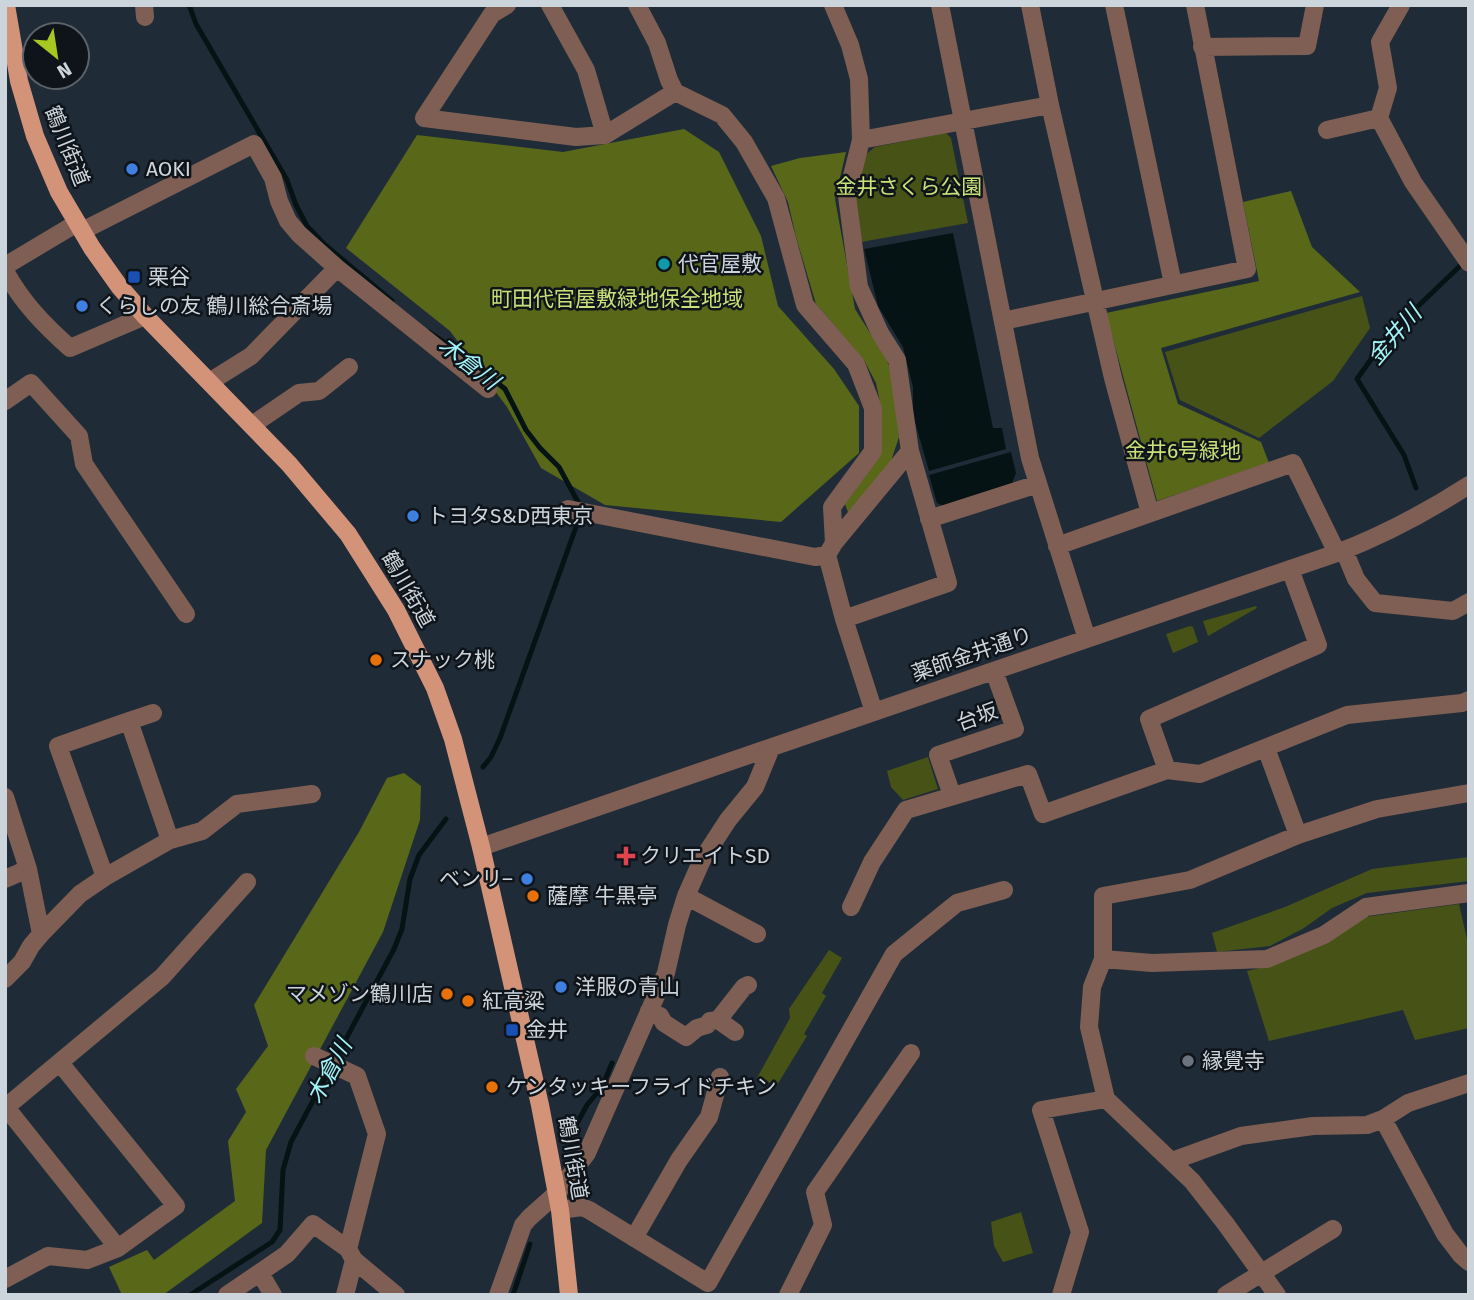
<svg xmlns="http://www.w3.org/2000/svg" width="1474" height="1300" font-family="'Fira Sans','Noto Sans JP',sans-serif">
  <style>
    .green { fill: #475217 }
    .forest { fill: #596719 }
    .water { fill: #051314 }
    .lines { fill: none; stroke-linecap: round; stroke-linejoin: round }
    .stream { stroke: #051314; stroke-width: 5 }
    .minor { stroke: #7f5f53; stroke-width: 18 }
    .major { stroke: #d39379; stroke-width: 18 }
    .shop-dot { fill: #3f7fe0; stroke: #0e1419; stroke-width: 2.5 }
    .culture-dot { fill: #0f9aa8; stroke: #0e1419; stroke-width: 2.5 }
    .transit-dot { fill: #1a4fb4; stroke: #0e1419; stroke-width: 2.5 }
    .food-dot { fill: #e8710a; stroke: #0e1419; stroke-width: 2.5 }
    .health-dot { fill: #e0444e; stroke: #0e1419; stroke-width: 2.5 }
    .worship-dot { fill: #6b7280; stroke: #0e1419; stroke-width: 2.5 }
    .labels { text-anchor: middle; stroke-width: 5; stroke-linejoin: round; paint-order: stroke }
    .street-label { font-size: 21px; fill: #ccd4dc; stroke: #0e1419 }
    .poi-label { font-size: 21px; fill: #ccd4dc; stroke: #0e1419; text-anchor: start }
    .park-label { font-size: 21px; fill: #cae079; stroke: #0e1419 }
    .water-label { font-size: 23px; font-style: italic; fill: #a3f4f9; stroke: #0e1419 }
  </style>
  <rect width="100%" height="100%" fill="#1f2c38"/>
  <path class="green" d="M946,133L951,138L968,223L861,242L855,193L865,155L875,147Z
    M1362,296L1370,328L1333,381L1259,438L1180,400L1165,352Z
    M1256,606L1257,608L1208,636L1203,621Z
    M1190,626L1193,627L1198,642L1173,653L1166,634Z
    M928,757L938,789L903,800L891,787L887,771Z
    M1469,857V881L1367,893L1332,908L1304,928L1270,946L1217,952L1212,933L1285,907L1372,869Z
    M1459,904L1469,948V1028L1415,1040L1403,1010L1269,1041L1247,971L1273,965L1365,917Z
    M829,950L842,958L822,993L826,996L804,1034L807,1036L777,1085L757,1078L790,1018L789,1009Z
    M1021,1212L1033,1253L1003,1262L994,1246L991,1222Z"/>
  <path class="forest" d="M684,129L719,152L761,236L778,306L834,369L859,406V453L781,522L605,505L541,468L507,407L450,331L346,248L417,135L563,152Z
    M846,152L835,199L855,309L887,360L895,386L899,437L889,467L849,515L845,504L881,454V407L876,383L864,360L816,304L796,237L788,202L771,166L800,158Z
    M1291,191L1312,247L1360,292L1161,348L1178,404L1261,442L1269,463L1157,501L1106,313L1259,281L1243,202Z
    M404,773L421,786L420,820L383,932L266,1150L262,1223L163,1295H122L109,1267L147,1250L154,1260L235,1201L228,1141L246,1112L236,1089L268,1046L254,1005L359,832L387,778Z"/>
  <path class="water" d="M953,233L993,428H1002L1006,449L929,471L913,415V387L903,347L878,306L864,249Z
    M1011,452L1016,473L1012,483L943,506L937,503L929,475Z"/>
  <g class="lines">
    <path class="stream" d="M189,5L196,24L287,180L296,205L307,226L324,244L392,301
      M429,332L459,352L505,389L526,430L540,448L559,467L578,502L579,506
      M1416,488L1404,455L1357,379L1389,334L1462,264
      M483,767L491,757L500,738L580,516
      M575,1127L587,1105L602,1087L612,1063
      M190,1295L272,1242L280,1230L283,1170L291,1142L394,949L402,929L410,879L419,855L446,819
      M513,1295L530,1244"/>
    <path class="minor" d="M144,5L145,17
      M507,5L492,14L424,118L576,137L605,135L675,92
      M550,5L586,70L605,135
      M637,5L657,43L669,80L675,92L722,115L744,142L776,198L805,305L856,364L873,408V451L832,507L834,543
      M833,5L850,45L859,79L861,140L847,196L859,287L880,333L897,360L910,451L948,583L844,619
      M940,5L1030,458L1087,639
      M1030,5L1050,105L1113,378L1150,513
      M1114,5L1173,284
      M1401,5L1380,42L1388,88L1379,118L1413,182L1469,263
      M1202,47L1307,46L1315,5
      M1327,130L1379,118
      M861,140L1050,105
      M82,231L254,144L273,178L279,201L288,221L299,234L337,268L488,389
      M5,266L77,223
      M5,271C22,302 43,324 70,348L145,316
      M1003,321L1247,269L1195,5
      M211,381L251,356L337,268
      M5,401L31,383L79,436L84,464L186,614
      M252,425L299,393L319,391L349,367
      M568,509L815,557L827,555
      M929,519L1038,484
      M1057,546L1293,463L1337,553
      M1344,550L1356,579L1375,603L1453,611L1469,602
      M874,712L844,619L827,555L834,543L910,451
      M129,721L153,713
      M1266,748L1298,835
      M1167,770L1149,719L1318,645L1290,569
      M952,795L938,755L1015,729L994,671
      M5,797L28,869L41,934
      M481,847L1337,553C1384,535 1427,512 1469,485
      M105,877L58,746L129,721L170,840
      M5,879L28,869
      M686,896L757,934
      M851,907L872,862L906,810L1028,774L1043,814L1167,770L1200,774L1347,715L1462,703L1469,700
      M1103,959L1152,963L1267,959L1324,935L1366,907L1469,893
      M5,979L22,962L31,946L41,934L80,894L105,877L170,840L202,831L237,804L312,794
      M649,1011L660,1016L664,1023L686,1037L697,1028L707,1025L710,1021L718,1020L744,987L748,985
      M718,1020L735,1032
      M314,1056L357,1076L377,1134L348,1249L354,1260L345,1295
      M5,1106L118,1248
      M6,1107L162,977L247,882
      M1383,1119L1445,1234L1461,1255L1469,1262
      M1172,1161L1241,1136L1313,1126L1367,1125L1383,1119L1408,1103L1469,1083
      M560,1210L582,1207L589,1210L708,1283L894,954L957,903L1004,890
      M634,1238L679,1160L709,1117L720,1077
      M354,1260L396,1295
      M260,1273L273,1295
      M5,1279L48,1256L87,1260L118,1248L176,1206L60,1063
      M227,1295L287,1254L313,1224L348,1249
      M498,1295L523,1225L529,1218L557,1193L587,1153L666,973L677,925L686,896L702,860L728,820L755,787L771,748
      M788,1295L823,1225L815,1192L911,1053
      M1061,1295L1080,1232L1041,1110L1106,1099
      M1226,1295L1333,1229
      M1277,1295L1225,1223L1192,1181L1106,1099L1089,1027L1092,987L1103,959V896L1190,880L1298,835L1377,809L1469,793"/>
    <path class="major" d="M6,5L19,81L35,136L59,192L92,248L119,286L145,316L289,464L348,534L396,610L435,688L453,739L481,847L540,1105L560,1210L569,1295"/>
  </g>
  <g class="shop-dot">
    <circle cx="132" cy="169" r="7"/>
    <circle cx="82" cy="306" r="7"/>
    <circle cx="413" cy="516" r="7"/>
    <circle cx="527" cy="879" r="7"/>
    <circle cx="561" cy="987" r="7"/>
  </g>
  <circle class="culture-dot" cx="664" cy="264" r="7"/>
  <g class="transit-dot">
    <rect x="127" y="270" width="14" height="14" rx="3.5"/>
    <rect x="505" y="1023" width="14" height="14" rx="3.5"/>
  </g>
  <g class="food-dot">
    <circle cx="376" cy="660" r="7"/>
    <circle cx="533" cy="896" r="7"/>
    <circle cx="447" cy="994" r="7"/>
    <circle cx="468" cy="1001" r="7"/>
    <circle cx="492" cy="1087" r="7"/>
  </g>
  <path class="health-dot" d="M622.5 845.5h7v7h7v7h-7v7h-7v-7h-7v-7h7z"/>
  <circle class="worship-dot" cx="1188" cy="1061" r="7"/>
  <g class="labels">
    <g class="street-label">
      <text transform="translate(67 146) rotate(68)" y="7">鶴川街道</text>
      <text transform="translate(408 589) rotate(60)" y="7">鶴川街道</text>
      <text transform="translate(972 654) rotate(-19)" y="7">薬師金井通り</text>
      <text transform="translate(977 717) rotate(-20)" y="7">台坂</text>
      <text transform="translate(573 1158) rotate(80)" y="7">鶴川街道</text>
    </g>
    <g class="poi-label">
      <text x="146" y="176">AOKI</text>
      <text x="678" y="271">代官屋敷</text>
      <text x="148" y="284">栗谷</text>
      <text x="96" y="313">くらしの友 鶴川総合斎場</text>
      <text x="427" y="523">トヨタS&amp;D西東京</text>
      <text x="390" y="667">スナック桃</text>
      <text x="640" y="863">クリエイトSD</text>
      <text x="513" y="886" text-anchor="end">ベンリ―</text>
      <text x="547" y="903">薩摩 牛黒亭</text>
      <text x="575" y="994">洋服の青山</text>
      <text x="433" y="1001" text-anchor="end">マメゾン鶴川店</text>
      <text x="482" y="1008">紅高粱</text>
      <text x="526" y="1037">金井</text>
      <text x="1202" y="1068">縁覺寺</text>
      <text x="506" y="1094">ケンタッキーフライドチキン</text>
    </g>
    <g class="park-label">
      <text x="909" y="194">金井さくら公園</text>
      <text x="617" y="306">町田代官屋敷緑地保全地域</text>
      <text x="1183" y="458">金井6号緑地</text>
    </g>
    <g class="water-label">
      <text transform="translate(1394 335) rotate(-49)" y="8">金井川</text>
      <text transform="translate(469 363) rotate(38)" y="8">木倉川</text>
      <text transform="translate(329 1071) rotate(-62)" y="8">木倉川</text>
    </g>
  </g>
  <rect width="1474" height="1300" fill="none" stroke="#ccd4dc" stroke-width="14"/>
  <g transform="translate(56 56) rotate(150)"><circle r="33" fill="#0e1419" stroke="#5a6167" stroke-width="2"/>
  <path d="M0-5L12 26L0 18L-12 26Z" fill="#a6c821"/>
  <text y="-10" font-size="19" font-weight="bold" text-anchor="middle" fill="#ccd4dc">N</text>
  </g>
</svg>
